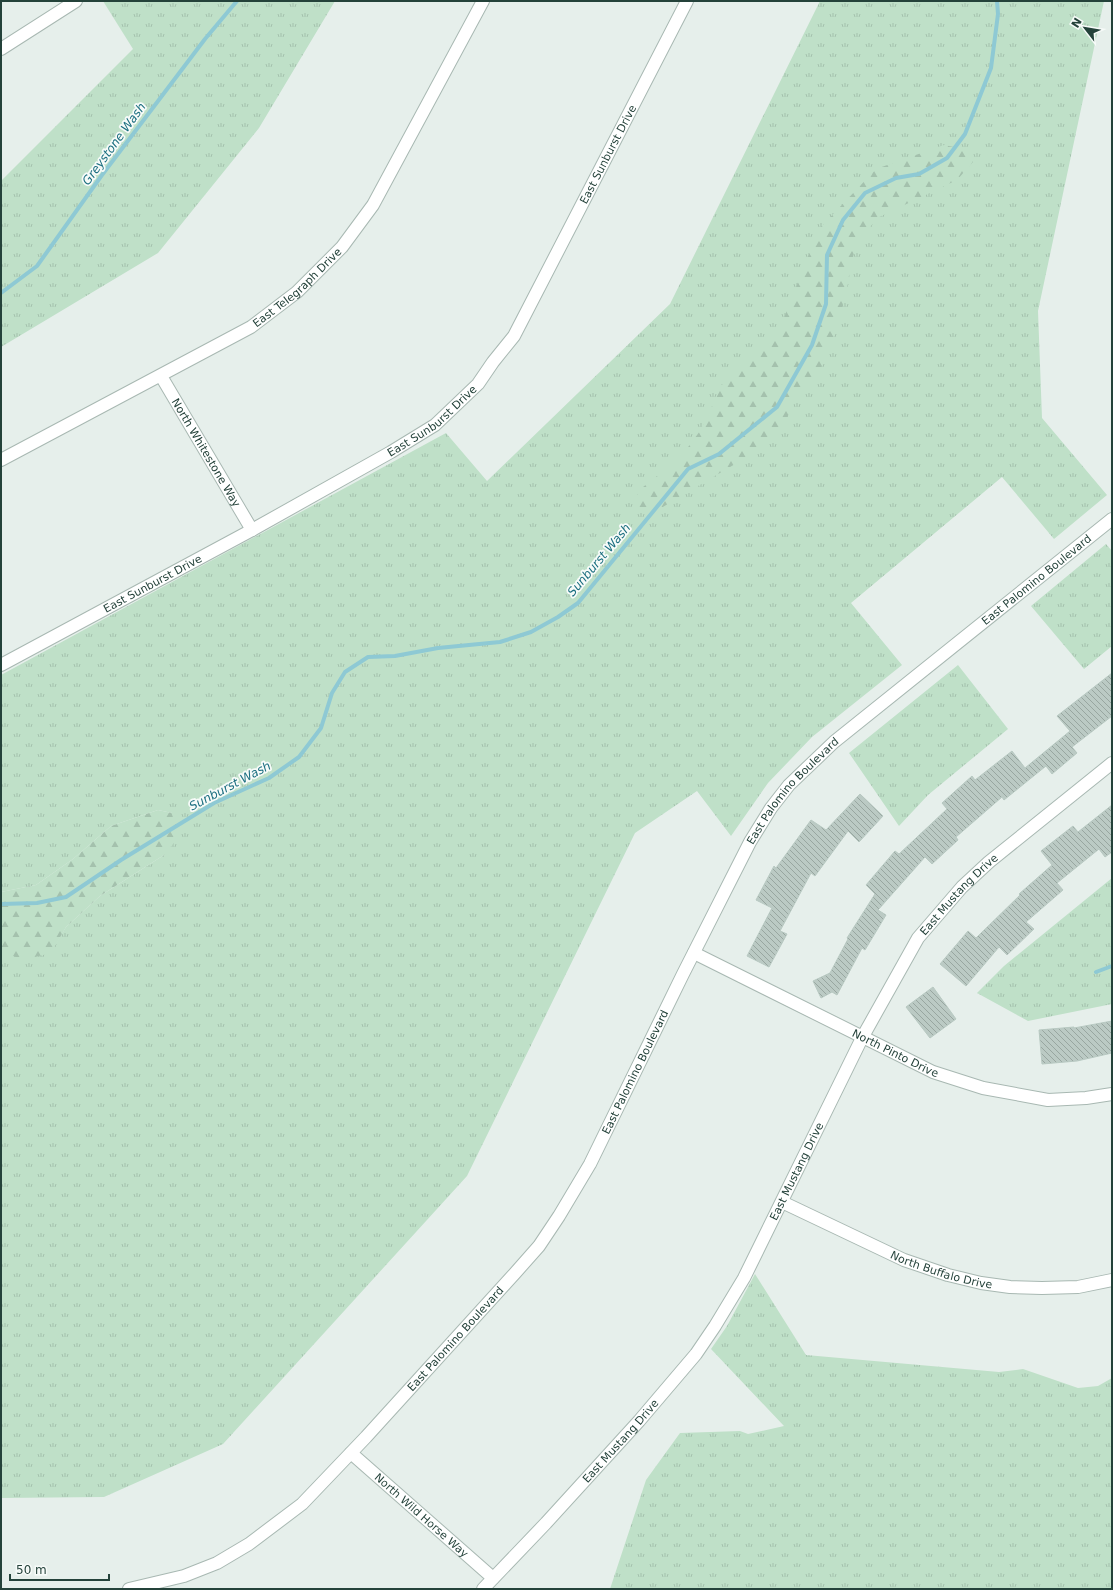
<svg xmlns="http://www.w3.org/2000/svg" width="1113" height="1590" font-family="'DejaVu Sans',sans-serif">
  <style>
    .grass { fill: url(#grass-tufts) }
    .forest { fill: url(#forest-firs) }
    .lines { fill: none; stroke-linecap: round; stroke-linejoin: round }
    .stream { stroke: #8ec9d4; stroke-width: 4 }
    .building { fill: url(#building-back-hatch); stroke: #b8c9c2 }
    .minor-casing { stroke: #a8b8b2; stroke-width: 14 }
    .tertiary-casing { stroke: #a8b8b2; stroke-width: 14 }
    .minor { stroke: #fff; stroke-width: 12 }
    .tertiary { stroke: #fff; stroke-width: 12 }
    .labels { text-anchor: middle; stroke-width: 3.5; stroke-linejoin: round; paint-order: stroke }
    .street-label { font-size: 11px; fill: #24423a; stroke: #f7fbf9 }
    .water-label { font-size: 12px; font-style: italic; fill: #1c6f80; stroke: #f7fbf9 }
  </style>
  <defs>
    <pattern id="grass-tufts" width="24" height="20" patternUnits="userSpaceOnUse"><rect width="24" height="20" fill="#bfe0c8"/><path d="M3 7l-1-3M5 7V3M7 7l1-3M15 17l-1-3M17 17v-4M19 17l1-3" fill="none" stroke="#a4c1ad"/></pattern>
    <pattern id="forest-firs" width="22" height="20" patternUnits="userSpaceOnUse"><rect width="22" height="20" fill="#bfe0c8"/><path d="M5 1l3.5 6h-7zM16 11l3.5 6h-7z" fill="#a4c1ad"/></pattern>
    <pattern id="building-back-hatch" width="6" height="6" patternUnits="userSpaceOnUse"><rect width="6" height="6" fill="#bbcac4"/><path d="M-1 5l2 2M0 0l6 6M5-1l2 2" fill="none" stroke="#98a6a0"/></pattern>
  </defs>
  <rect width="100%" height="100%" fill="#e6efeb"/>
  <path class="grass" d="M103,1H335L259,128L158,253L1,347V181L133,49Z
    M820,1H1104L1038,311L1042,418L1107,495L1054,539L1002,477L851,603L902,665L812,737L768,783L731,836L697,791L635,833L467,1176L223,1444L104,1497L1,1498V951L50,953L66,927L100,896L164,855L172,813L158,810L111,826L73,859L36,885L1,892V675L446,433L487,481L670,304Z
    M1106,544L1112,551V646L1084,669L1031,606Z
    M958,665L1008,729L928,795L899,826L849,753Z
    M1112,878V1004L1028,1021L977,993L1004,966Z
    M755,1274L806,1355L999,1372L1023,1369L1078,1388L1098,1386L1112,1378V1589H610L646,1480L680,1433L740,1431L748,1434L784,1426L711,1349L727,1326Z"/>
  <path class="forest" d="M944,145L973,151V162L957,180L877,218L855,247L846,293L833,339L820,370L800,391L785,422L762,448L651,514L637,510L638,491L680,458L700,431L725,379L761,351L778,333L819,229L876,169Z
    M158,810L172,813L177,839L164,855L100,896L66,927L51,953L23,960L1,951V892L36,885L73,859L111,826Z"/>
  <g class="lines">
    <path class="stream" d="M1,293L37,266L102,175L205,39L237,1
      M1,904L37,903L66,897L121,860L214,803L269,778L299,757L321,728L332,693L345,672L368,657L395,656L438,648L500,642L531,632L558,617L578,603L688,469L719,454L777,407L812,345L826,304L827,255L843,220L865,193L896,178L919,174L947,158L965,134L991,68L998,14L997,1
      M1096,972L1112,966"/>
  </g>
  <path class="building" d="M1112,673V716L1072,747L1077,753L1052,774L1046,766L1004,800L1002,797L956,837L958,840L932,864L925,857L878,910L886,915L865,950L862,948L837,995L832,992L821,998L813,981L830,973L848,939L847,938L875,894L866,885L895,851L899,854L947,809L942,803L972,776L975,780L1012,751L1025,768L1070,731L1057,716Z
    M860,794L883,816L859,842L848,831L815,876L811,873L780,931L787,934L769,967L747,956L772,908L756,900L774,866L776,868L811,820L826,830Z
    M1112,805V852L1105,857L1099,849L1057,883L1063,890L1026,922L1034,929L1007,955L999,947L966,986L940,964L968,931L976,938L1020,895L1019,894L1052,865L1041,851L1073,826L1078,832Z
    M933,987L956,1019L930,1038L906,1007Z
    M1112,1021V1053L1077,1061L1042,1064L1039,1030L1074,1027V1028Z"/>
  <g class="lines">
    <g class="minor-casing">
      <g id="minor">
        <path d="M1,49L76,1"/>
        <path id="s1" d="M161,376L252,530"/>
        <path id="s2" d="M1,460L251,327L297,292L342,247L373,205L483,1"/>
        <path id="s3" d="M1,665L252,530L391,452L435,425L478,384L493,362L514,336L687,1"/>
        <path id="s4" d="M694,953L933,1072L983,1088L1048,1100L1086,1098L1112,1094"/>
        <path id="s5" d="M782,1202L904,1260L948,1275L981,1283L1010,1287L1042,1288L1078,1287L1112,1280"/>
        <path id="s6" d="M351,1453L493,1578"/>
        <path id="s7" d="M483,1589L546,1523L639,1421L696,1354L715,1326L744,1278L862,1038L918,938L962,887L989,862L1112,763"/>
      </g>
    </g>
    <g class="tertiary-casing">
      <g id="tertiary">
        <path id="s8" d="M129,1589L184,1576L217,1563L249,1544L302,1504L366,1437L516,1272L539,1246L559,1216L590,1164L683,974L750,842L771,808L789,785L834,742L1112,519"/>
      </g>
    </g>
    <use href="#minor" class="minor"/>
    <use href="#tertiary" class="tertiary"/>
  </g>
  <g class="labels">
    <g class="street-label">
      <text dy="4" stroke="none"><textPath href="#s3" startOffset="820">East Sunburst Drive</textPath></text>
      <text dy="4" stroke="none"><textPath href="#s2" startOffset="344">East Telegraph Drive</textPath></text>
      <text dy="4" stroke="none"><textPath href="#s3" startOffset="496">East Sunburst Drive</textPath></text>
      <text dy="4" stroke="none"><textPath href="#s1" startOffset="89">North Whitestone Way</textPath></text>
      <text dy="4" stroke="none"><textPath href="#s8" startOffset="1393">East Palomino Boulevard</textPath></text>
      <text dy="4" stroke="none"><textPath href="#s3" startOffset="172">East Sunburst Drive</textPath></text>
      <text dy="4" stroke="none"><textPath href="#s8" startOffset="1069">East Palomino Boulevard</textPath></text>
      <text dy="4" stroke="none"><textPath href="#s7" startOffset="849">East Mustang Drive</textPath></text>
      <text dy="4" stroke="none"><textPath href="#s4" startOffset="225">North Pinto Drive</textPath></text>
      <text dy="4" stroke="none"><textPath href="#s8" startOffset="745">East Palomino Boulevard</textPath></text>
      <text dy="4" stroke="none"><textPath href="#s7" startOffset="526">East Mustang Drive</textPath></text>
      <text dy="4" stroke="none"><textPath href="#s5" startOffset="174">North Buffalo Drive</textPath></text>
      <text dy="4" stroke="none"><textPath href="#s8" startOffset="421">East Palomino Boulevard</textPath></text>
      <text dy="4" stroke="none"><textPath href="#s7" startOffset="202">East Mustang Drive</textPath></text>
      <text dy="4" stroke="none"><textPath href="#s6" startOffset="94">North Wild Horse Way</textPath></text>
    </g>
    <g class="water-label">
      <text transform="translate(114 144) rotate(-54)" y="4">Greystone Wash</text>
      <text transform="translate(599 560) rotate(-50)" y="4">Sunburst Wash</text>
      <text transform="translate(230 786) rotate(-28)" y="4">Sunburst Wash</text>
    </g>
  </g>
  <rect width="1113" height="1590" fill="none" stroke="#24423a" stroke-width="4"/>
  <g transform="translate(1085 28) rotate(301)" stroke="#f7fbf9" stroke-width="3" paint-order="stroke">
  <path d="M0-3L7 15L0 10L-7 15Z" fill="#24423a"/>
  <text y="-6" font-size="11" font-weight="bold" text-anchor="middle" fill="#24423a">N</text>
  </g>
  <path d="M10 1574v6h99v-6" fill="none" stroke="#24423a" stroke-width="2"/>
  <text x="16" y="1574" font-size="12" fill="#24423a" stroke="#f7fbf9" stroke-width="3" paint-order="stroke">50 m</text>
</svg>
